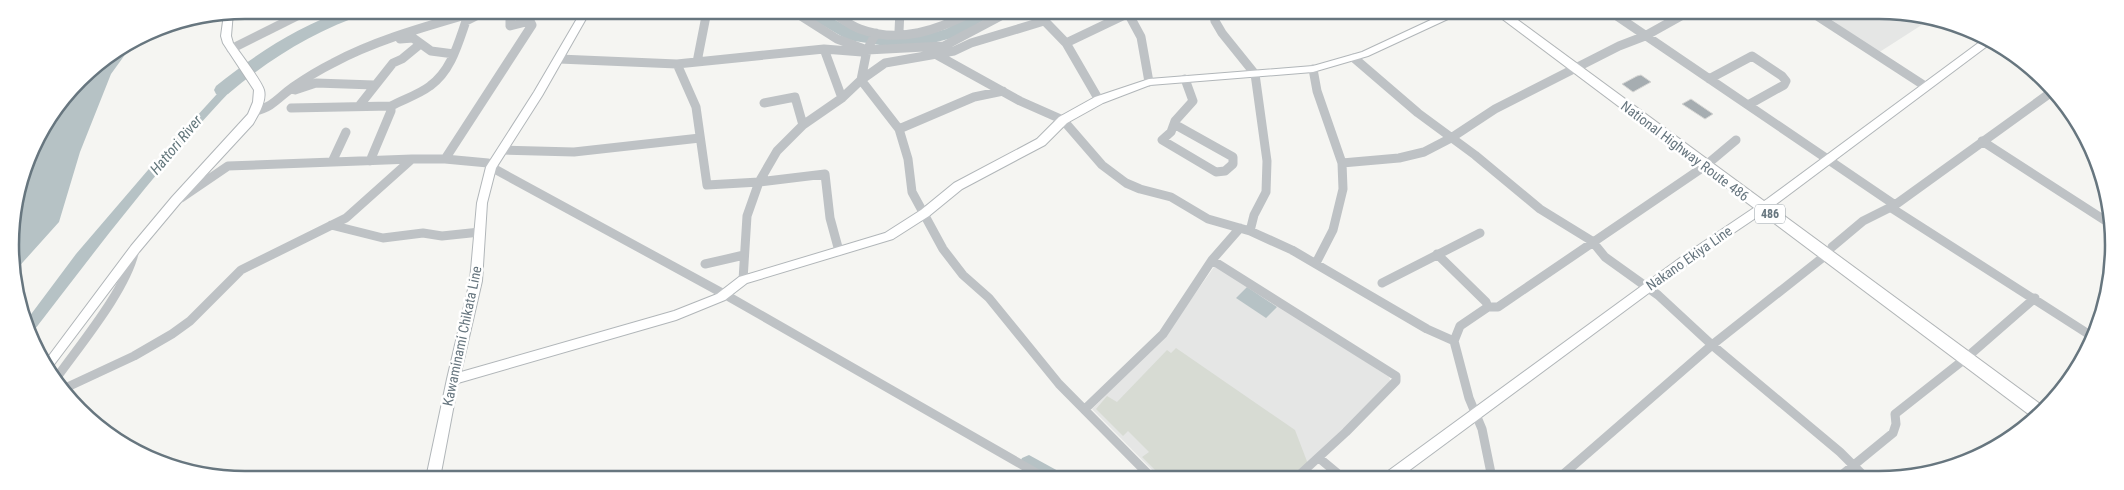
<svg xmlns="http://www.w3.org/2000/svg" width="2124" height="490" font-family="'Roboto Condensed',sans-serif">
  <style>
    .built { fill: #e5e6e5 }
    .green { fill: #d7dbd3 }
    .water { fill: #b6c2c5 }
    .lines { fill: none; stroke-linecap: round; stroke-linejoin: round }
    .river { fill: #b6c2c5; fill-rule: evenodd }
    .building { fill: #a6adb1; stroke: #d6d6d4 }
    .secondary-casing { stroke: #b1b6b9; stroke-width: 2 }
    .highway-casing { stroke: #b1b5b7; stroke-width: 2 }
    .street { stroke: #bec2c5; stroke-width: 9 }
    .secondary { fill: #fff; fill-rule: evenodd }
    .highway { fill: #fff; fill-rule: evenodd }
    .labels { text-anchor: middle; stroke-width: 5; stroke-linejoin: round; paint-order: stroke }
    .shield { fill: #fff; stroke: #959fa5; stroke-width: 1 }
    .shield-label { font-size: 12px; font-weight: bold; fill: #67767f }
    .street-label { font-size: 14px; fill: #67767f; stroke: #fff }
    .water-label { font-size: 15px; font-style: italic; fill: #63777c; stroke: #fff }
    .rim { fill: none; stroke: #67767f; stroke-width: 2.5 }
  </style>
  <rect width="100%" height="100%" fill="#f5f5f2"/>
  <path class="built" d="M1821,12H1910L1931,19L1878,53Z
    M1217,265L1389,377L1391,383L1293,478H1160L1092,409L1167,333L1214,267Z"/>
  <path class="green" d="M1176,348L1295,430L1308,464L1293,478H1163L1142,457L1149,452L1128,431L1123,436L1096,409L1107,396L1117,402L1167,350L1171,353Z"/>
  <path class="water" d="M131,43L132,45L111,74L80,152L59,222L15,271L11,229L34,141L90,69Z
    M237,72L242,79C165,158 99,246 32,333L26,321L76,254L154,163Z
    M1247,287L1277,307L1266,318L1236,298Z"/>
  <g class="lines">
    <path class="river" d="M346,10H369L367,13C315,31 270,58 228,94L222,95L216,94L214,90L216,86C256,54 298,26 346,10Z
      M801,11H819L857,32L886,36L925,35L946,29L978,11H996L994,14L956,37L925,45L886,46L848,40L803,14Z
      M1029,455L1060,472L1063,478C1047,478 1027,481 1019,464L1022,458Z"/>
  </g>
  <path class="building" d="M1641,75L1651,82L1633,92L1622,84L1637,76Z
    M1691,99L1713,114L1705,119L1682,104Z"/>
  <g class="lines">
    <g class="secondary-casing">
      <path id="secondary" d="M582,10H591L542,96L496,168L487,203L482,281L461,372L674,311L717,294L739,277L885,233L921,210L954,183L1037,139L1059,117L1095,97L1149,79L1313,66L1362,52L1450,11L1463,12L1368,56L1313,72L1150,85L1103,103L1067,123L1045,145L962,189L929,216L893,239L747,283L725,300L676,320L458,383L440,478H426L447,379L470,281L477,203L486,167L534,92Z
        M233,12L231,36L233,43C240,53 261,80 264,90C267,101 258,115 253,124L180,203L139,252L50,370L45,361L131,246L172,197L248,114L253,102L254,90L223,43L221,36L224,14Z
        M1985,38L1994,41L1775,205L1692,261L1399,478H1382L1384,474L1684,255L1767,199Z"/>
    </g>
    <g class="highway-casing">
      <path id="highway" d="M1493,12H1507L2047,409L2035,419Z"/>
    </g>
    <path class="street" d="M793,11L837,39L867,50L944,46L1010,11
      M830,11C840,17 849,25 860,29C900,44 938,30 974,11
      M1035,11L1066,43L1099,100
      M1213,11L1215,21L1222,33L1255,74L1267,161L1266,192L1254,215L1250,231
      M1611,12L1895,205L1893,209L2093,337
      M1811,12L1925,86
      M1128,13L1141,37L1149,82
      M1044,21L971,43L954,51L885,63L861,80L899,129L908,159L912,192L943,249L963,275L989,298L1059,384L1152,478
      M899,31L900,11
      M1975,34L2019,62
      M400,39L413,38L431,51L454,54
      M1066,43L1131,12
      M231,49L309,10
      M824,49L842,98
      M937,55L1020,101L1063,120L1102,165L1126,183L1140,189L1171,197L1208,219L1250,231L1292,250L1427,329L1454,341
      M1354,58L1418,113L1475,155L1540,209L1592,241L1605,257L1658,295L1712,345L1840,452L1866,478
      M559,59L677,64L824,49L862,52L867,50
      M697,62L707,11
      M677,64L696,107L707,185L759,182L825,174L830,218L839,251
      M1313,69L1317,91L1342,163L1343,189L1333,230L1316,263
      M1709,79L1752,56L1782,76L1786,81L1784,85L1748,105
      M295,90L316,83L374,85
      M764,103L795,97L803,125
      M359,106L393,63L402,59L419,45
      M291,108L391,106
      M255,111C272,108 280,96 293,87C306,78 319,70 333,63C380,38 432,25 482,10
      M1174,124L1233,157V164L1225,171L1216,172L1162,140L1171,132L1175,121L1193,101L1185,79
      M899,129L974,97L1003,91
      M1982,141L2109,223
      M502,150L574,152L700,138
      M445,159L532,25L530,21L510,26V10
      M370,161L391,111V106C404,99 418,95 430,86C451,71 458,44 466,21L476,16
      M332,162L346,132
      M1342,163L1399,158L1424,152L1451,138L1495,109L1619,46L1645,36L1688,12
      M181,198L228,166L412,159H445L488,163L491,167L724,294L1045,478
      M331,225L383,238L423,233L442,236L480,232
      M1832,247L1863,221L1895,205L2053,91
      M1437,254L1486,302L1488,307
      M1212,260L1396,376V381L1346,432L1296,478
      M705,264L744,255
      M743,280L747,216L759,182L777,151L803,125L842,98L861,80L867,50L876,33
      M1382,283L1480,233
      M2089,334L2098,321
      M55,380C79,346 128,288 135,249
      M61,390L134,356L172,334L190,321L241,270L346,218L412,159
      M1085,409L1163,334L1212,260L1240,228
      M1319,458L1343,478
      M1492,478L1482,429L1469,398L1454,341L1460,326L1488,307H1498L1705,166L1736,140
      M1559,478L1712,345L1826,255
      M1838,478L1893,433L1896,424L1895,414L1966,358L2035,298"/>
    <use href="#secondary" class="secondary"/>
    <use href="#highway" class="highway"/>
  </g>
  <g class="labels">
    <rect class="shield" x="1755" y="204.5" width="30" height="19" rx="4"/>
    <g class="shield-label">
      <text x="1770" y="218">486</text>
    </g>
    <g class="street-label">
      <text transform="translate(1685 151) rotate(37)" y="5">National Highway Route 486</text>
      <text transform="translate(1689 258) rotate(-35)" y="5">Nakano Ekiya Line</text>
      <text transform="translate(462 336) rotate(-78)" y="5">Kawaminami Chikata Line</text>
    </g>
    <g class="water-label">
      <text transform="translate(176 145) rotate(-50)" y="5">Hattori River</text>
    </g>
  </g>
  <path d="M0 0H2124V490H0ZM245 19H1879A226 226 0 0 1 2105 245V245A226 226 0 0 1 1879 471H245A226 226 0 0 1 19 245V245A226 226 0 0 1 245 19Z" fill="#fff" fill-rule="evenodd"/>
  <path class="rim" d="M245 19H1879A226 226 0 0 1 2105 245V245A226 226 0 0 1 1879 471H245A226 226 0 0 1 19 245V245A226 226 0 0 1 245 19Z"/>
</svg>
